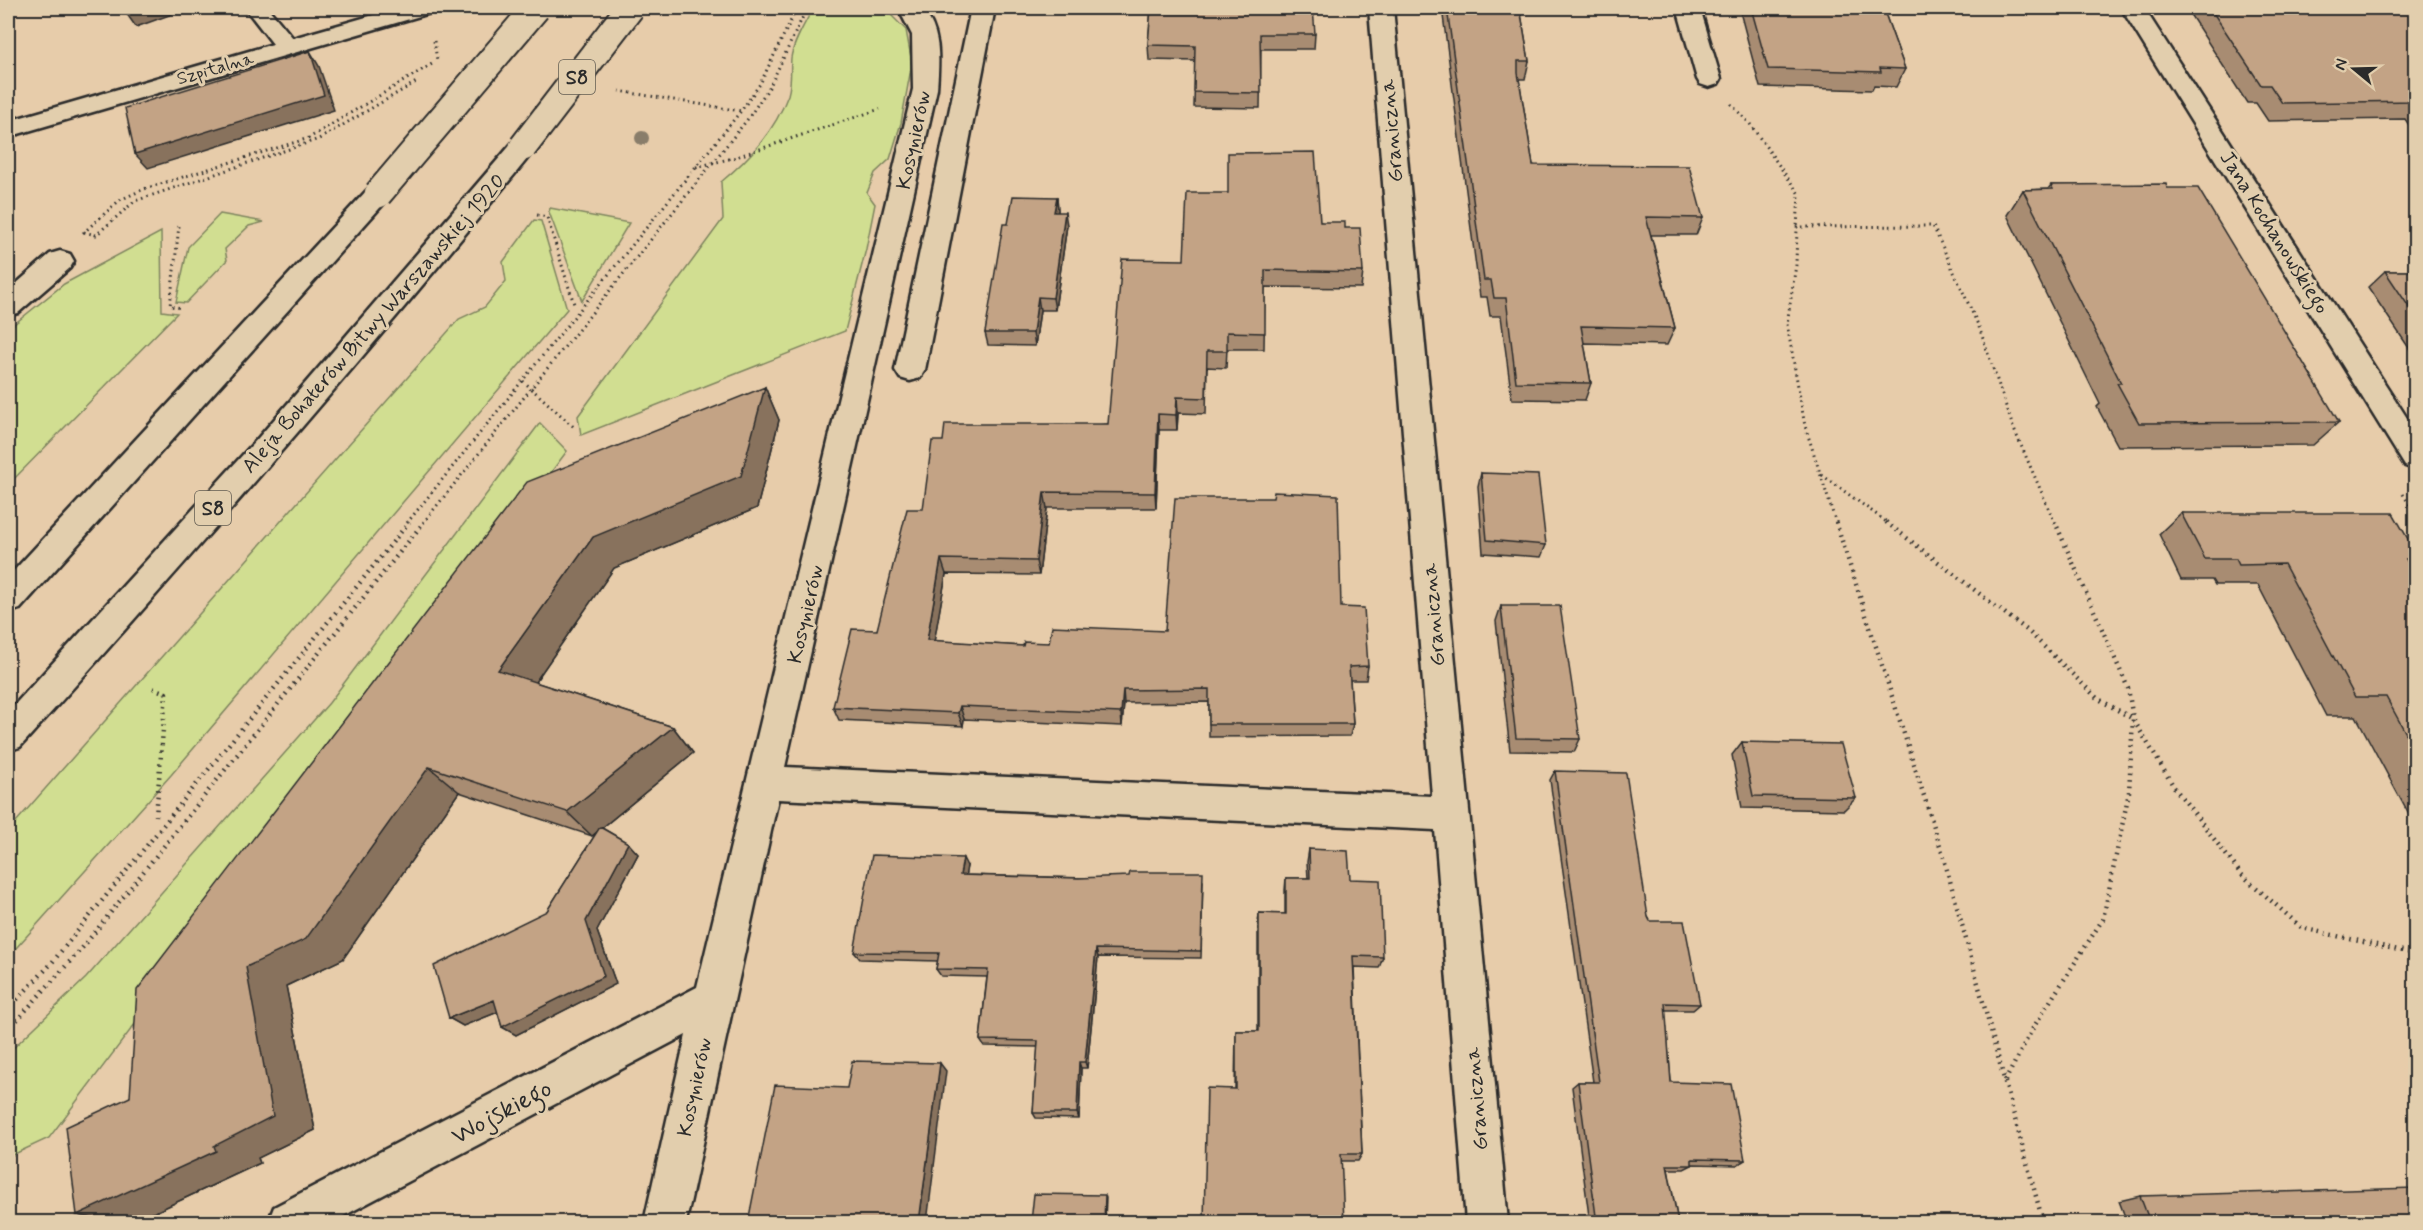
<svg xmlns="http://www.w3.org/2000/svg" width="2423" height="1230" font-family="Mynerve,sans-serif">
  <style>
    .green { fill: #d1de91; stroke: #7e845e; stroke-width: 1.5 }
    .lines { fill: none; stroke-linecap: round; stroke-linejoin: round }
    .minor-casing { stroke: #2b2b2b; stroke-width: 5 }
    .highway-casing { stroke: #2b2b2b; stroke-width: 5 }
    .path-far1 { stroke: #2b2b2b; stroke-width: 3; stroke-dasharray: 1.5 4; stroke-linecap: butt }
    .path { stroke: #2b2b2b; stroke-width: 4.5; stroke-dasharray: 1.5 5; stroke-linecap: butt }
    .minor { fill: #e2cead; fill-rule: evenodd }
    .highway { fill: #e2cead; fill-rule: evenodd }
    .highway-bridge-casing { stroke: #2b2b2b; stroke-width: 31; stroke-linecap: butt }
    .highway-bridge { stroke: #e2cead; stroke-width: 27 }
    .tree { fill: #897d6a }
    .wall { fill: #a88c72; stroke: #2b2b2b; stroke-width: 1.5 }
    .shaded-wall { fill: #88725d; stroke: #2b2b2b; stroke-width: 1.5 }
    .building { fill: #c3a385; stroke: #2b2b2b; stroke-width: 1.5 }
    .labels { text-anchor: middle; stroke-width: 6; stroke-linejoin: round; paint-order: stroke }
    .far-street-label { font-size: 18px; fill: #2b2b2b; stroke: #e2cead }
    .shield { fill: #e2cead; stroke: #625c52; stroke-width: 1.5 }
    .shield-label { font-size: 20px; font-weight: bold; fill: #2b2b2b }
    .street-label { font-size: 21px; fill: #2b2b2b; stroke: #e2cead }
    .near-street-label { font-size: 26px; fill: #2b2b2b; stroke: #e2cead }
  </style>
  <rect width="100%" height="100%" fill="#e7ccaa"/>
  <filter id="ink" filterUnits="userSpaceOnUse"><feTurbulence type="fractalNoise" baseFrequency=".0167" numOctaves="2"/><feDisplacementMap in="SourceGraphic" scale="12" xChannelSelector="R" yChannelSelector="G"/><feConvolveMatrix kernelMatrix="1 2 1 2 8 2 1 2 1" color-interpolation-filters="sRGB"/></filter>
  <g filter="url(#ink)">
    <path class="green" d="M813,8H884L906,30L912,63L901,123L890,159L875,173L867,193L875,204L866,249L845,331L581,435L578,416L723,219L721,182C750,158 775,131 788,95C792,82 790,71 791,58C793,42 806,22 813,8Z
      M550,208L629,223L582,301L549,212Z
      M220,214L264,222L249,226L225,249L227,260L186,303L176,302L188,247Z
      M534,220L541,221L567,309L171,775L8,957V831L459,319L485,307L506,281L503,262Z
      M161,232L162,311L177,313L8,485V329L64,284Z
      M540,423L567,451L49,1138L8,1157V1053L86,978L329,703Z"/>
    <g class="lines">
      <g class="minor-casing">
        <path id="minor" d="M245,8H268L293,38L398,8H434L430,13L8,137V121L273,44Z
          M898,8H921C942,30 939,60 937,89L785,767L1432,796L1369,8H1393L1508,1222H1466L1435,830L778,799L686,1222H644L686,1035L332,1222H268L274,1207L697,987L913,89L912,35Z
          M971,8H995L925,370L920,378L910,381L900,378L895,370Z
          M1677,8H1700L1721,79L1718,84L1709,87L1700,84L1697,79Z
          M2121,8H2144L2416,432V470L2405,466Z
          M60,251L70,254L74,261L70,268L18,313L8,316V291L50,254Z"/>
      </g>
      <g class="highway-casing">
        <path id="highway" d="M523,139L532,141L536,147L532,153C367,355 195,553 20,747L8,751V712L259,437L514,141Z
          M378,185L387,188L391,194L387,200L20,609L8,613V577L369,188Z"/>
      </g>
      <path class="path-far1" d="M434,41L437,60
        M619,91L741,111
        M1731,104L1750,124L1799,194L1797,227
        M696,167L733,158L880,109
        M537,215L547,217L574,304
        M179,226L170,306L182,308
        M84,232L96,235L135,201L319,139L418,81
        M83,233L120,200L144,189L309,138L432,64
        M523,381L575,428
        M1822,475L1888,523
        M2403,494L2416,515
        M407,523L741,111L760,84L797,8
        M423,523L747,120L770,86L807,8
        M1836,523L1805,426L1787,324L1796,265L1797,227L1933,226L1979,327L2013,427L2055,523"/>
      <path class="path" d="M1836,522L1943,855L2043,1222
        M1886,522L2028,631L2097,698L2133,719L2174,787L2241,874L2302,928L2416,954
        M153,688L166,693L156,816
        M8,1009L50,965L409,522
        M8,1030L83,947L424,522
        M2005,1081L2033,1028L2103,919L2129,792L2133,719L2128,688L2055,522"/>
      <use href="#minor" class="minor"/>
      <use href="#highway" class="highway"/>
      <g class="highway-bridge-casing">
        <path id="highway-bridge" d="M523,147L630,8
          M378,194L536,8"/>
      </g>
      <use href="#highway-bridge" class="highway-bridge"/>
    </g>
    <circle class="tree" cx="642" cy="138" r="7"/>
    <path class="wall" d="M1151,8L1315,34L1314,49H1261L1260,108L1194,107L1195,61L1149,60L1148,45Z
      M1442,8H1520L1529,61L1525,79H1519L1533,165L1703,218L1696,235H1651L1675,328L1667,345L1584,343L1591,383L1585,400L1512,399L1501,316H1490L1487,297H1480Z
      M1739,8H1883L1905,69L1896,87L1874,86L1872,90L1760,87Z
      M2186,8H2415V125H2409L2405,119L2268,121L2256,103H2247Z
      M2051,185L2167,188L2339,422L2313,445L2118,446L2097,407L2100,404L2007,215L2023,190L2048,189Z
      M1057,197L1058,212L1067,225L1055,310H1040L1035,346L988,345L985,333L1008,224Z
      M1320,222L1345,228L1363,272L1361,288L1265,287L1264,349H1227L1226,368L1207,367L1206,414L1178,413L1177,430H1159L1156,508H1047L1039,575L946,574L934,641L1023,646L1165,631L1341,607L1368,666L1366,680H1350L1353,724L1350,736L1209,737V702L1124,703L1122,726L964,719L963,726L839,720L833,707L877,630L923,509L943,441L1108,424L1184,260Z
      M2385,271H2415V357L2368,287Z
      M765,387L779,420L757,508L614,568L535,682L673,727L693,753L602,828L628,843L638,854L597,931L616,984L516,1035L502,1027L498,1012L463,1026L449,1018L547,911L597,832L592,836L459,792L343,959L286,986L315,1130L258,1158L260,1163L134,1222H114L77,1215L130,1097Z
      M1481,473L1546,545L1541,557L1483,553L1478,486Z
      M2181,513L2415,551V562L2410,566L2415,575V826L2356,716H2326L2258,585H2215L2212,580H2181L2159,534Z
      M1501,606L1580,739L1574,752L1510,751L1496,621Z
      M1742,742L1856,798L1844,810L1742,808L1732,755Z
      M1555,771L1648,917L1700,1004L1693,1010H1665L1671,1082L1745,1160L1737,1165L1692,1164V1165L1684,1169H1668L1678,1222H1579V1219L1585,1216H1589L1572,1087L1578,1082H1593L1550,780Z
      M1309,849L1350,879L1383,957L1379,968L1354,967L1362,1154L1358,1161H1342L1235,1089L1236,1031H1258V924L1259,913L1285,914V890L1286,878H1308L1307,862Z
      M967,866L965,875L1203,881L1201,958L1098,957L1087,1068H1081L1079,1119L1036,1118L1033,1113L1038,1047L984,1046L980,1040L987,977L941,976L936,969L938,961L860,959L854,952Z
      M2140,1196L2415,1222H2127L2119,1201Z"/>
    <path class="shaded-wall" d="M132,8H175L178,12L136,27L124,10Z
      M310,51L319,66L334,110L148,168L135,154Z
      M1057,197L1058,210L1056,225L1054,212Z
      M1065,212L1067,225L1055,310L1053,298Z
      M1038,297L1040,310L1035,346L1033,333Z
      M765,387L779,420L757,508L614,568L524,698L498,670L593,537Z
      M1177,397L1178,413L1177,430L1176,415Z
      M1158,414L1159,430L1156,508L1155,493Z
      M1044,492L1047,508L1039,575L1036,561Z
      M941,559L946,574L932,654L927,640Z
      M1123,690L1124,703L1122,726L1121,713Z
      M960,706L964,719L963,726L958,713Z
      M673,727L693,753L592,836L567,812Z
      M429,767L459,792L343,959L286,986L315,1130L258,1158L260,1163L134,1222H114L77,1215L214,1146L246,967Z
      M628,843L638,854L597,931L616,984L516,1035L502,1027L586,921Z
      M963,858L967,866L964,884L960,875Z
      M1096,949L1098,957L1087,1068L1085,1062Z
      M494,1000L508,1008L463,1026L449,1018Z
      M1079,1062L1081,1068L1079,1119L1077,1113Z
      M940,1063L946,1071L927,1222H919Z
      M1105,1195L1106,1198L1105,1222H1104Z
      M8,1196H9L11,1222H8Z"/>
    <path class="building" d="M122,8H132L124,10Z
      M1151,8H1313L1315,34H1260L1261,93L1194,92L1195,46L1148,45Z
      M1447,8H1520L1529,61H1518V73L1533,165L1689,166L1703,218L1646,217L1675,328L1581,326L1591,383L1516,382L1506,298H1494L1491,280H1484Z
      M1751,8H1883L1905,69L1880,68L1881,72L1768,69Z
      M2210,8H2415V101L2282,103L2270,85H2261Z
      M310,51L324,95L135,154L125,108Z
      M1315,152L1320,222H1345V228H1360L1363,272L1265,270V333L1227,332V351H1207L1206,398L1177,397L1176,415L1158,414L1155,493L1044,492L1036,561L941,559L927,640L1023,646L1024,642L1049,643L1052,626L1165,631L1175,498H1273L1274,492L1338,495L1341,607L1364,608L1368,666L1349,667L1353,724H1209V689L1123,690L1121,713L960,706L958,713L833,707L852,629L877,630L907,509H923L932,441H943L945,424H1108L1122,259L1184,260L1187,193H1228V153Z
      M2166,184L2167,188H2198L2339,422L2139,423L2117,383H2121L2023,190L2053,189L2051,185Z
      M1013,196L1057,197L1054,212H1065L1053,298L1038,297L1033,333H985L1003,224H1008Z
      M2385,271H2415V316Z
      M765,387L741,476L593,537L498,670L673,727L567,812L429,767L306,939L246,967L273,1116L214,1146L216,1151L77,1215L66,1127L130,1097L137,990L527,482Z
      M1481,473L1538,475L1546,545L1487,540Z
      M2181,513H2393L2415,551V559H2406L2415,575V750L2386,697H2355L2284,564L2239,565L2236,559H2205Z
      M1501,606H1560L1580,739L1516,738Z
      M1742,742L1841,744L1856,798L1753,796Z
      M1555,771L1626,773L1648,917L1650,921H1684L1700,1004L1665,1003L1671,1082L1731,1084L1745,1160L1692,1159V1165H1667L1678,1222H1586L1585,1216H1596L1578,1082H1599Z
      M600,827L628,843L586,921L604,976L502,1027L494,1000L449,1018L434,966L547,911Z
      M1309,849L1348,851L1350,879L1380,880L1383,957L1353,956L1362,1154H1341L1344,1222H1204L1207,1088L1236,1089V1031H1259V913L1286,914V878H1310Z
      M872,855L963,858L960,875L1079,878L1129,876L1130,872H1203L1201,951L1096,949L1085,1062H1079L1077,1113H1033L1038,1041L980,1040L988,970L936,969L939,953L854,952Z
      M852,1061L940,1063L919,1222H748L775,1085L847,1088Z
      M2415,1188V1222H2150L2140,1196Z
      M1034,1194L1105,1195L1104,1222H1031Z"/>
  </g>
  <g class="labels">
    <g class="far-street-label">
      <text transform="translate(215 68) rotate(-16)" y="6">Szpitalna</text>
    </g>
    <g class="shield">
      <rect x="559" y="60" width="36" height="34" rx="4.5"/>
      <rect x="195" y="491" width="36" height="34" rx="4.5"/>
    </g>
    <g class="shield-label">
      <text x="577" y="84">S8</text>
      <text x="213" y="515">S8</text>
    </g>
    <g class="street-label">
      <text transform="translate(1391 131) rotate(-95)" y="7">Graniczna</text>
      <text transform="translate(913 140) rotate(-78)" y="7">Kosynierów</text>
      <text transform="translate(2275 232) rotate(58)" y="7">Jana Kochanowskiego</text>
      <text transform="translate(373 323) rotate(-49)" y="7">Aleja Bohaterów Bitwy Warszawskiej 1920</text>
      <text transform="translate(805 614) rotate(-77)" y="7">Kosynierów</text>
      <text transform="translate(1433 615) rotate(-95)" y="7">Graniczna</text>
      <text transform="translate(694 1087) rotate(-78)" y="7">Kosynierów</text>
      <text transform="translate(1476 1099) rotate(-95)" y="7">Graniczna</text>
    </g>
    <g class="near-street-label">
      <text transform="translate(501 1111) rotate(-28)" y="9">Wojskiego</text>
    </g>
  </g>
  <rect width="2423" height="1230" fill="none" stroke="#e2cead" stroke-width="30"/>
  <rect x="15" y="15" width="2393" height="1200" fill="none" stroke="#2b2b2b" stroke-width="2" filter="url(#ink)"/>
  <g transform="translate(2354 69) rotate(289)" stroke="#e2cead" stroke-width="4.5" paint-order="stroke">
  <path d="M0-4.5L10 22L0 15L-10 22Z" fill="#2b2b2b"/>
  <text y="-9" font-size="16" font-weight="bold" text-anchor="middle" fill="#2b2b2b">N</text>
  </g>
</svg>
